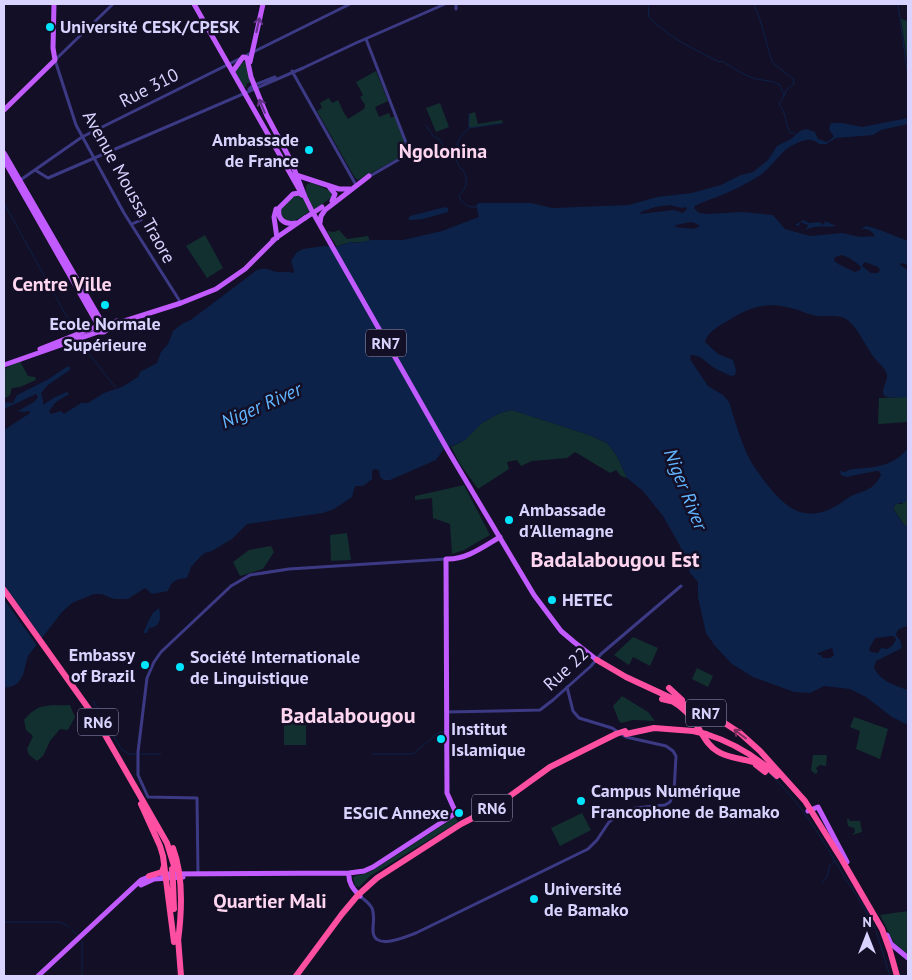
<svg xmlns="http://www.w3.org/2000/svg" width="912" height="980" font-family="'PT Sans',sans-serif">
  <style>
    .green { fill: #12302f }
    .water { fill: #0c2248; fill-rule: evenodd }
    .pier { fill: #130f26 }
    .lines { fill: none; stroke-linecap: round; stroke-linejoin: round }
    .stream { stroke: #0c2248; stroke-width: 1 }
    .minor { stroke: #3d3a85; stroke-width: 3 }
    .major { stroke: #c25bff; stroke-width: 5 }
    .highway { stroke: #ff4fa3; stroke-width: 6 }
    .major-bridge { stroke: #c25bff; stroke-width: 5 }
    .highway-bridge { stroke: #ff4fa3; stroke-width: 6 }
    .oneway { stroke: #623188 }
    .oneway2 { stroke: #7d2c5e }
    .poi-dot { fill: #00e5ff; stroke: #130f26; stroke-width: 2 }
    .labels { text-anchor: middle; stroke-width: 5; stroke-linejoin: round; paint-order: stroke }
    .shield { fill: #130f26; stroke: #9e99be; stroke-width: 1 }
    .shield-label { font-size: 16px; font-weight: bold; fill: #d9d4ff }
    .poi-label { font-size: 18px; font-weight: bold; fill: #d9d4ff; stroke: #130f26; text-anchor: start }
    .street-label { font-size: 18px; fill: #d9d4ff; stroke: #130f26 }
    .water-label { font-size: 19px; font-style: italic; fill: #62b6ff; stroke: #130f26 }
    .quarter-label { font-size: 20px; font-weight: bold; fill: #ffd6f0; stroke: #130f26 }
    .district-label { font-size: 22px; font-weight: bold; fill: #ffd6f0; stroke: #130f26 }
  </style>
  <rect width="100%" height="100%" fill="#130f26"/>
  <path class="green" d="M901,19L908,21V67Z
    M245,61L251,82L246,84L247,86L244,88L235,73L236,68Z
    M376,71L388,101L375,107L379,117L389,113L391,118L396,115L410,152L358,180L355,178L317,111L322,108L320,103L329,98L332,103L338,100L344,113L348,119L364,109L365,105L360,97L363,95L356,82Z
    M440,103L449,127L436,132L426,108Z
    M475,112L478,124L502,120L503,123L469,128V114Z
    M312,183L333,192L332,197L314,210C310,201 303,193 307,184Z
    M298,194L302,197L310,211C299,219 294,224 282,218L280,208L294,195Z
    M339,230L347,239L368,236L370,241C355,244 350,240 337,247L327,231L334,232Z
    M205,235L223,268L207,278L186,246Z
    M21,360L22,361L21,363L28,376L35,377L36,380L20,387L12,388L10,395L4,399V369Z
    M908,397V422L878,424L879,398Z
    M512,410L589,435L607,443L617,456L627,478L621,476L616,470L610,473L575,452L567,458L532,461L521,466L517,460L507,462L509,469L478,489L460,464L451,447L465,440L482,423L500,413Z
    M464,485L490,535L464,550L452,554L450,524L433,518L432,498L415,500V496Z
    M908,491V527L904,525L893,508L896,504H902Z
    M347,533L351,560L331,561L330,535Z
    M271,546L274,552L263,569L240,576L233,562L249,550Z
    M633,637L658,648L650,666L633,657L629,665L614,655Z
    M697,668L713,676L708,687L692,679Z
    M622,696L648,712L655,721L633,720L621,723L619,721L613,706Z
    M70,705L75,717L68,730L60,729L50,741L43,756L37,761L29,755L27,749L33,736L26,730L24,720C39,702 48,706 70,705Z
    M284,715H306V745H284Z
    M854,717L888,729L880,759L856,749L860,731L850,727Z
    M813,755H827L826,766L820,765L816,768L818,772L815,774L811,770Z
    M582,813L591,830L560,846L551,828Z
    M455,817L458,822L370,876L359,887L355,886L353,877L372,871Z
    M848,818L850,821H860L862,832L852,835L855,832L854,828L848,826L847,820Z
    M908,911V955L894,943L880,915Z"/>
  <path class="water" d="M908,118V124L881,130L873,135L836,138L826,144H819C812,138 806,139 797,143C781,149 773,167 759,176C746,184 730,192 717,197C709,200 702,202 695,206L694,208L699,213L708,214L743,212L773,215L785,229L810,236L842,233L860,237L875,236C872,231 867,227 860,230L866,226C881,229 893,236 908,241V265L901,263L900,265L908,270V397C902,397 890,399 885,396C879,393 888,381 887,375C886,369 880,364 876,360C866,348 861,333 850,322C841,313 828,317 817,316C811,315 804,312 798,310C769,301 752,305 726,322C717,327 708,332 705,342L718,354L733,360L736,370L735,375L731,376C726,374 721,371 716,369C707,364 702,355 691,355L690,359L708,386L723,395L729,402C735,421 741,442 750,460C753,466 759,473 763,479C786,511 809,527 845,500C858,490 872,494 881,475L879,471H876L846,477L841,475L840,471L845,472C851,468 857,469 864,468C881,467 898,462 908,448V490L906,502L896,504L893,509L904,525L908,527V626C902,628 897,628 896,635L900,640L902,648L876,661L874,667C878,680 896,686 908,690V725L892,717L866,697L850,689L824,686L810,693L794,692L753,677L732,664L715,646L706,633L698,597V582L690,573L680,546L663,516L643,491L627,478L617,456L607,443L589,435L512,410L500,413L482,423L465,440L443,450L436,460L390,480H384L380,477L379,470L375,469L372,471V479L363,486H355L352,497L334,509L323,513L247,524L232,539L212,551L205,553L200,557L191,567L187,578C176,579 171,581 168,591L152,594L145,588L128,599H114L101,594H94L72,603L62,612L28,656L23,675L18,683L13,686L4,688V430L30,413L29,411L23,412L18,411L34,402L38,397L36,394L4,409V402L13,403L17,395L47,380L68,366L70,368V370L48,385L41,393L43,400V405L55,397L67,392L69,394L56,402L49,411L51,414L61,411L64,414L81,403H88L104,393L122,387L138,377L140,372L157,363L161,352L168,344L173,331L182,324L192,319L257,270C266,267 269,270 277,272C284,273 285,270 293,273L294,271L291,261L297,252L303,249L324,246L337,247L350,242L355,243L372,240H403L442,231L479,217L476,205L479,203H531L552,208L629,205L657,197L692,193L721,185L741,175L753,172L768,160L777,146L791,139L800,131L806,129L815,132L818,139L827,142L834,137L829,129L831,123H842L862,127ZM670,205L682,208L686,207L687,209L683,213L674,210L640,214L641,212L655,207ZM691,222L695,223L700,226L694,229L675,227L676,225ZM842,255C849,257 856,262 861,267L860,270L855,272L840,265L834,261L835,257ZM865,262L878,267L880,270L878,273H871L862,266ZM892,636L895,637L896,640L892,646L887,649L881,648L878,653L871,652L869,649L875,638ZM832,648L834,655L830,658H823L821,655H818V653Z
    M445,207L448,208V212L423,219L410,220L408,219L410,216Z
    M803,220L809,223L819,222L824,225L825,221L836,226C827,228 815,224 806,230L808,225L800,222L799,226L795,225Z
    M159,608C161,618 161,627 149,628L147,633H143L152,614Z"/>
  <path class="pier" d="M4,587L42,641L38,647L4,599Z"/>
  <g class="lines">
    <path class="stream" d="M648,4L649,17C669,38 694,49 719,62L722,61C732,67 741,74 753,78C759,80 764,80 769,81C773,81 777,84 780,85L784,96L779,104C786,112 785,123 790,133H794L797,135
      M754,4L761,23L772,62L793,79L794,84L786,90L784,96
      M898,4L908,77
      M469,114V128C458,136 451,153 459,166C460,168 463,170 464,172C469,181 465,190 459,196C462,204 468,208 476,207
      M426,125L433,136L439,139L444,147L447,149H454
      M469,128L502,123
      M4,203L72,326L75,334
      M78,340L116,388
      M93,701L104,720
      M106,721L121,749L129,754H136
      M141,754H161
      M372,754H413L439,732H445
      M769,773C801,802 822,839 844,876C855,893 867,911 875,929
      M822,883L827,877L830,865L835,861
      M4,922H60L69,927
      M72,930L78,935
      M876,931L890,976
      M82,941V976"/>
    <path class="minor" d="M113,4L55,60L76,125L124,213L181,303
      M456,4V9
      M366,39L410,153L370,176
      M356,43L445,4
      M292,71L356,185
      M249,89L254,85L275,77
      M35,170L48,178L303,68L358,42
      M19,181L82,137L350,4
      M132,224L141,220
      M446,712L540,710L553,700L591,666L601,654L681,586
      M198,874L197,798L148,797L138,775V752L147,678L154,662L161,652L231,586L250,575L289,569L446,559
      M361,897C365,900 369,903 372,908C375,915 373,922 373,929C372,952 405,937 416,933L588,849L597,840L609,822L615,817L635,808L665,805L670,802L674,792L676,756L673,751L666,746L626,737L612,728L579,718L573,711L567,687"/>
    <path class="major" d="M194,4L299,189
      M250,62L263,4
      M233,71L243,57L247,58L251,77L267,116L291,161L305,197L312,211L450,454L534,595L561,631L574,642L597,660
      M4,110L55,60L53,48L54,4
      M4,153L99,317L105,324
      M4,160L98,325
      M296,175L339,189H350
      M330,188L335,194L332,201
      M276,209L274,217L277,238
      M296,223C285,225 277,220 279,208L293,194L299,193L302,195
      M320,223L321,216L325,210L369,176
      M273,240L305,218
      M105,324L117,321
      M40,349L98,326
      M4,365L98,332H104L115,324L181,303L216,289L245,269L275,239
      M808,811L818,807L847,862
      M349,873C348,883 353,889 360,896
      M162,874L349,873L364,871L373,867L456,813L447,793L446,559C466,560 483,547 500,537
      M141,885L154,879L183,877
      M887,935L891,944L908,958
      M38,976L141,880L151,876"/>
    <path class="highway" d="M4,590L96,719L167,843L175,869
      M597,660L626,677L723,722L740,733L760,751L805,801L842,860L882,929L890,951L897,976
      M669,688L682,700
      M662,699L675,702
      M672,701C683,707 691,716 697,726C703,735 707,745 717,751C730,760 747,758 762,765
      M626,734L654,728L693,731
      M706,734C734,743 756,756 777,776
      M756,765L765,772
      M141,804L160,846L163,856L174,942
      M173,848C184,877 182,911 178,941
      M149,876L162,872L164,866
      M173,883L174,909
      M178,938L181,976
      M296,976L342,914L358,895L377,878L461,824L496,806L550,767L616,734"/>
    <path class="major-bridge" d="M305,218L322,207"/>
    <path class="highway-bridge" d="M693,731L706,734
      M616,734L625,731
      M172,869L173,883"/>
  </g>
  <defs><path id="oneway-shaft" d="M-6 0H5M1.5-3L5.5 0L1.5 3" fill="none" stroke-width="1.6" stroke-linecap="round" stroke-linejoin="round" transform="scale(1.25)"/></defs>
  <g class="oneway">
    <use href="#oneway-shaft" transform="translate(258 25) rotate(-77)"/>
    <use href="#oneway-shaft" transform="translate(262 106) rotate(-113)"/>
  </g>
  <use class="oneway2" href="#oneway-shaft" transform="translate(740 734) rotate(-143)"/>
  <g class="poi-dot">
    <circle cx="50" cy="27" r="5"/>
    <circle cx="309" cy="150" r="5"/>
    <circle cx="105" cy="305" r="5"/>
    <circle cx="509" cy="520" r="5"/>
    <circle cx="552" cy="600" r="5"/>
    <circle cx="145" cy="665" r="5"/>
    <circle cx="180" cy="667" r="5"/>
    <circle cx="441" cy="739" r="5"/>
    <circle cx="581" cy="801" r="5"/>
    <circle cx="459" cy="813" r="5"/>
    <circle cx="534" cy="899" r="5"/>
  </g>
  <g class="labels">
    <g class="shield">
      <rect x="366" y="329.5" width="40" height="27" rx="4"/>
      <rect x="686" y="699.5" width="40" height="27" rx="4"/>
      <rect x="78" y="708.5" width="40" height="27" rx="4"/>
      <rect x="472" y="794.5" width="40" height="27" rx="4"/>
    </g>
    <g class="shield-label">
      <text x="386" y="349">RN7</text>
      <text x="706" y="719">RN7</text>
      <text x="98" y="728">RN6</text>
      <text x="492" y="814">RN6</text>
    </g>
    <g class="poi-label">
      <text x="60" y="33">Université CESK/CPESK</text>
      <text x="299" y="146" text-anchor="end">Ambassade<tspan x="299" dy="21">de France</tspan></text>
      <text x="105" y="330" text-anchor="middle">Ecole Normale<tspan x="105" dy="21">Supérieure</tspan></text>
      <text x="519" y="516">Ambassade<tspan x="519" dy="21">d'Allemagne</tspan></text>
      <text x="562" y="606">HETEC</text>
      <text x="135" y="661" text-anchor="end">Embassy<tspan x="135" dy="21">of Brazil</tspan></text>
      <text x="190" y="663">Société Internationale<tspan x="190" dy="21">de Linguistique</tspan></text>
      <text x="451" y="735">Institut<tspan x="451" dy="21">Islamique</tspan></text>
      <text x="591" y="797">Campus Numérique<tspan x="591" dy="21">Francophone de Bamako</tspan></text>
      <text x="449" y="819" text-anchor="end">ESGIC Annexe</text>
      <text x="544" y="895">Université<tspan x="544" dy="21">de Bamako</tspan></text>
    </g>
    <g class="street-label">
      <text transform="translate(149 88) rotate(-27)" y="6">Rue 310</text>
      <text transform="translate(129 187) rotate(61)" y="6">Avenue Moussa Traore</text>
      <text transform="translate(566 669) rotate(-43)" y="6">Rue 22</text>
    </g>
    <g class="water-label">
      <text transform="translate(261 405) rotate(-24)" y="7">Niger River</text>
      <text transform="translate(686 489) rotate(68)" y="7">Niger River</text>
    </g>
    <g class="quarter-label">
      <text x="443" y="158">Ngolonina</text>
      <text x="62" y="291">Centre Ville</text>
      <text x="270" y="908">Quartier Mali</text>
    </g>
    <g class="district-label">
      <text x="615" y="567">Badalabougou Est</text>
      <text x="348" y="723">Badalabougou</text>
    </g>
  </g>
  <rect width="912" height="980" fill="none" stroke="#d9d4ff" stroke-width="10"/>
  <g transform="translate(867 935)" stroke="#130f26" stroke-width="4" paint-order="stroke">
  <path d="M0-4L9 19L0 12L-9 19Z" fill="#d9d4ff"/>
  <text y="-8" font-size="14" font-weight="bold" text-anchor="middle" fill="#d9d4ff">N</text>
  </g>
</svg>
